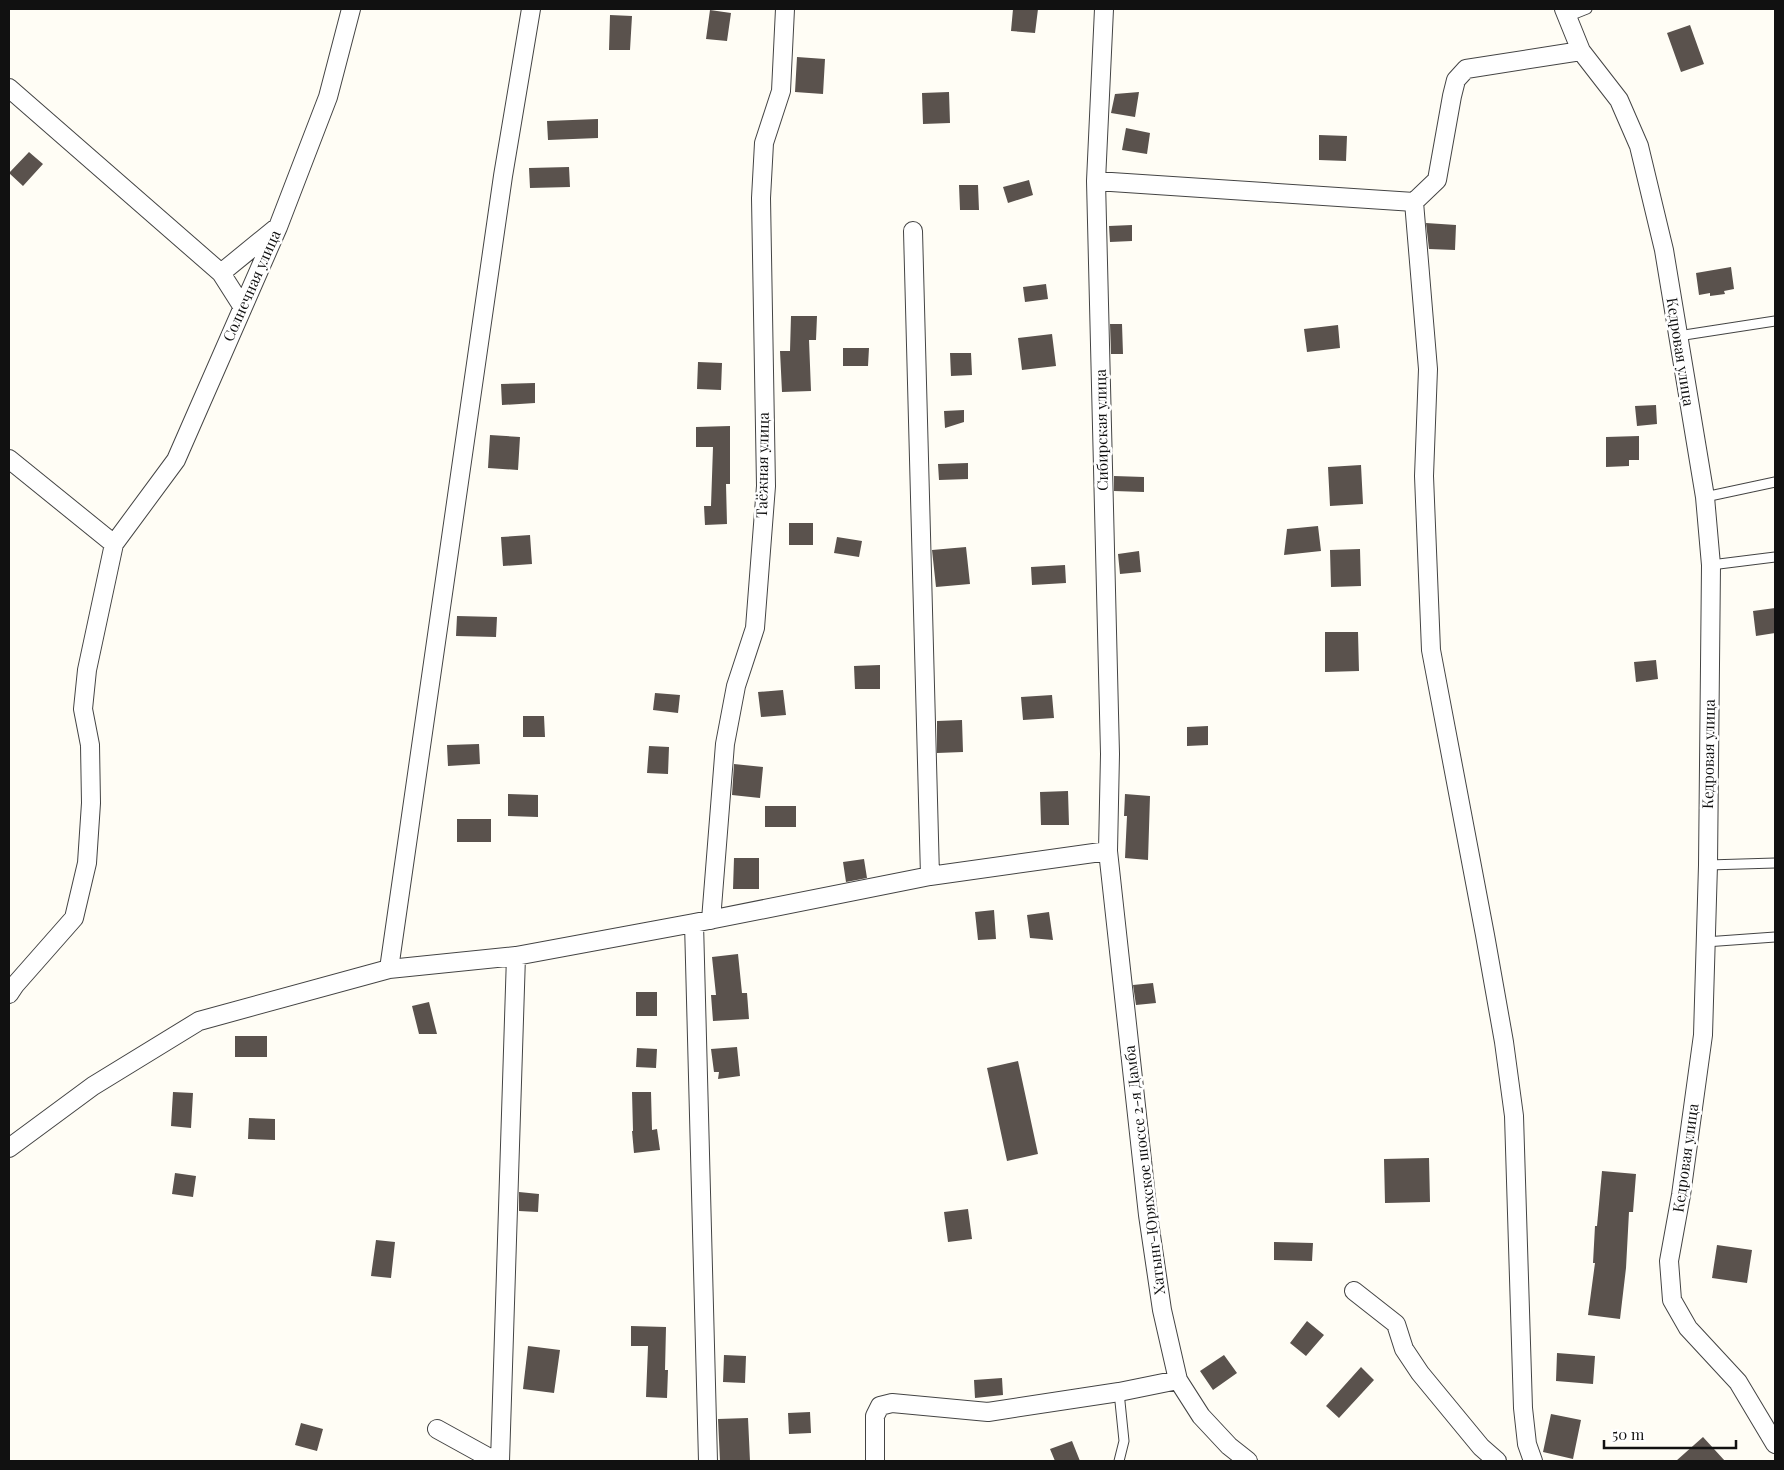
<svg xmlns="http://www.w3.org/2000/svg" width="1784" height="1470" font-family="'Playfair Display',serif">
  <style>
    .building { fill: #5a524d }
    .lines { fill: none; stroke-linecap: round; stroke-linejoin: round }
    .lane-casing { stroke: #444; stroke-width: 11 }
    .street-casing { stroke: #444; stroke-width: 20 }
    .lane { stroke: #fff; stroke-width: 9 }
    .street { stroke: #fff; stroke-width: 18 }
    .labels { text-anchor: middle; stroke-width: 5; stroke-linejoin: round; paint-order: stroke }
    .street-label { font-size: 15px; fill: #111; stroke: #fff }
  </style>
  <rect width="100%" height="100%" fill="#fffdf5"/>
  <path class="building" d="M1013,9H1038L1035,33L1011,31Z
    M710,10L731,13L727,41L706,39Z
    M610,15L632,16L630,50H609Z
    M1690,25L1704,64L1681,72L1667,33Z
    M797,57L825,59L823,94L795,92Z
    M949,92L950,123L923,124L922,93Z
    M1139,92L1135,117L1111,113L1115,94Z
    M598,119V138L548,140L547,121Z
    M1126,128L1150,133L1147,154L1122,150Z
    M1319,135L1347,136L1346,161L1319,160Z
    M29,152L43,164L23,186L9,173Z
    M569,167L570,187L530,188L529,168Z
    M1029,180L1033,195L1008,203L1003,187Z
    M959,185H978L979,210H960Z
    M1426,223L1456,225L1455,250L1429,249Z
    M1132,225V241L1110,242L1109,226Z
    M1731,267L1734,289L1724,291L1725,294L1710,296V293L1699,295L1696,273Z
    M1046,284L1048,299L1025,302L1023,287Z
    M791,316H817L816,340H809L811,391L782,392L780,351H790Z
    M1110,324H1122L1123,354H1111Z
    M1338,325L1340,348L1307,352L1304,329Z
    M1052,334L1056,366L1022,370L1018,338Z
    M843,348H869L868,366H843Z
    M950,353H971L972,375L951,376Z
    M698,362L722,363L721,390L697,389Z
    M535,383V403L502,405L501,384Z
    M1656,405L1657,424L1637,426L1635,406Z
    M964,410V422L945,428L944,411Z
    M730,426V484H726L727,524L705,525L704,506H711L713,447H696V427Z
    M490,435L520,437L518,470L488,468Z
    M1639,436V460H1629V466L1606,467V437Z
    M968,463V479L939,480L938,464Z
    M1361,465L1363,504L1330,506L1328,467Z
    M1114,476L1144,477V492L1114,491Z
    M789,523H813V545H789Z
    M1318,526L1321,551L1284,555L1287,529Z
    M530,535L532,564L503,566L501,537Z
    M837,537L862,541L859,557L834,553Z
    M966,547L970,584L936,587L932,550Z
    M1360,549L1361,586L1331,587L1330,550Z
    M1139,551L1141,572L1120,574L1118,554Z
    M1065,565L1066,583L1032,585L1031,567Z
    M1775,608V633L1756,636L1753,611Z
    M457,616L497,617L496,637L456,636Z
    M1325,632H1358L1359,671L1325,672Z
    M1656,660L1658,679L1636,682L1634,662Z
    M880,665V689H855L854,666Z
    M783,690L786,715L761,717L758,692Z
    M655,693L680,695L678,713L653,710Z
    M1052,695L1054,718L1023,720L1021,697Z
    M523,716H544L545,737H523Z
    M962,720L963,752L937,753V721Z
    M1208,726V745L1187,746V727Z
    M479,744L480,764L448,766L447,745Z
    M649,746L669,747L668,774L647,773Z
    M734,764L763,767L760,798L732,795Z
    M1068,791L1069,825H1041L1040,792Z
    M508,794L538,795V817L508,816Z
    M1125,794L1150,796L1148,860L1125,858L1127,816H1124Z
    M765,806H796V827H765Z
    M457,819H491V842H457Z
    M734,858H759V889H733Z
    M864,859L867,878L846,882L843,862Z
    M994,910L996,939L978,940L975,912Z
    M1049,912L1053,940L1030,938L1027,915Z
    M738,954L742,993H747L749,1019L713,1021L711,995H716L712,957Z
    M1153,983L1156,1003L1136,1005L1133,985Z
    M636,992H657V1016H636Z
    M429,1002L437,1034H419L412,1006Z
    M235,1036H267V1057H235Z
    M737,1047L740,1076L718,1079L719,1072H714L711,1049Z
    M637,1048L657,1049L656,1068L636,1067Z
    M1018,1061L1038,1154L1007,1161L987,1068Z
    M173,1092L193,1093L191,1128L171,1126Z
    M632,1092H651L652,1130L657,1129L660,1150L634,1153L632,1131H633Z
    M249,1118L275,1119V1140L248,1139Z
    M1429,1158L1430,1202L1385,1203L1384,1159Z
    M1602,1171L1636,1174L1633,1212H1629L1626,1268L1620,1319L1588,1315L1595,1263H1593L1595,1226H1597Z
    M175,1173L196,1176L193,1197L172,1194Z
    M519,1192L539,1194L538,1212L519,1211Z
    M968,1209L972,1239L948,1242L944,1212Z
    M376,1240L395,1242L391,1278L371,1276Z
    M1274,1242L1313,1243L1312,1261L1274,1260Z
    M1717,1245L1752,1250L1747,1283L1712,1278Z
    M1307,1321L1324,1335L1306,1356L1290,1343Z
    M631,1326L666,1327L665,1370H668L667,1398L646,1397L648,1346H631Z
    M528,1346L560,1350L554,1393L523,1389Z
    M1557,1353L1595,1356L1593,1384L1556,1381Z
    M724,1355L746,1356L745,1383L723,1382Z
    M1224,1355L1237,1373L1213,1390L1200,1371Z
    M1361,1367L1374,1380L1339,1418L1326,1406Z
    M1002,1378L1003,1395L975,1398L974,1380Z
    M810,1412L811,1433L789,1434L788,1413Z
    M1551,1414L1581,1420L1573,1459L1543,1452Z
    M748,1418L750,1461H720L718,1419Z
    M301,1423L323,1429L317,1451L295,1445Z
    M1703,1437L1725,1461H1676Z
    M1072,1441L1080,1461H1055L1050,1449Z"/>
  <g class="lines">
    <g class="lane-casing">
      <path id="lane" d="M1567,17L1587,9
        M1678,336L1775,321
        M1705,497L1775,482
        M1711,565L1775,557
        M1708,865L1775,863
        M1705,942L1775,937
        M1119,1461L1124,1441L1119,1392"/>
    </g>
    <g class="street-casing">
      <path id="street" d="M1104,9L1096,181L1110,754L1108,851L1148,1215L1162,1310L1178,1380L1201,1416L1229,1446L1248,1461
        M1564,9L1581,51L1619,100L1639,146L1664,250L1705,497L1711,565L1708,865L1703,1035L1681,1195L1669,1261L1672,1300L1688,1328L1738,1382L1775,1444
        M9,88L221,273L242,306
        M1096,181L1414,202
        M913,231L930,876
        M221,273L275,229
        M9,459L114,544
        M711,920L725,744L736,686L755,628L766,486L761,198L764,143L781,91L785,9
        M694,923L708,1461
        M389,969L503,176L531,9
        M9,994L15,985L74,918L87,863L91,803L90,745L83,709L87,670L114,544L176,460L278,227L328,97L351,9
        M9,1148L93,1086L199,1021L389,969L516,956L694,923L930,876L1108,851
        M1354,1291L1396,1324L1404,1349L1420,1373L1481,1447L1497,1461
        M437,1429L495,1461
        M500,1461L516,956
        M875,1461V1416L880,1406L892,1403L988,1412L1119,1392L1178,1380
        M1533,1461L1527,1444L1523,1408L1514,1116L1504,1042L1485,935L1431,650L1424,476L1428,369L1414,202L1437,180L1452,96L1456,80L1466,69L1581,51"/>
    </g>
    <use href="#lane" class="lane"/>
    <use href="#street" class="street"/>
  </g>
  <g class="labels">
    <g class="street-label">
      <text transform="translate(252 286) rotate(-66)" y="5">Солнечная улица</text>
      <text transform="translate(1680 352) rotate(81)" y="5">Кедровая улица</text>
      <text transform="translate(1102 430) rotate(-91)" y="5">Сибирская улица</text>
      <text transform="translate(763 465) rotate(-89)" y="5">Таёжная улица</text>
      <text transform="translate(1709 754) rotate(-89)" y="5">Кедровая улица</text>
      <text transform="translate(1686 1158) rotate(-82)" y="5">Кедровая улица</text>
      <text transform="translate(1145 1170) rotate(-97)" y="5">Хатынг-Юряхское шоссе 2-я Дамба</text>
    </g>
  </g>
  <rect width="1784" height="1470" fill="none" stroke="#111111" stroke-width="20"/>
  <path d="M1604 1440v8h132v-8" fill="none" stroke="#111111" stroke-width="2.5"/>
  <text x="1612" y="1440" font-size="15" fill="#111111" stroke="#ffffff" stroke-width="4" paint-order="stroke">50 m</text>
</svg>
